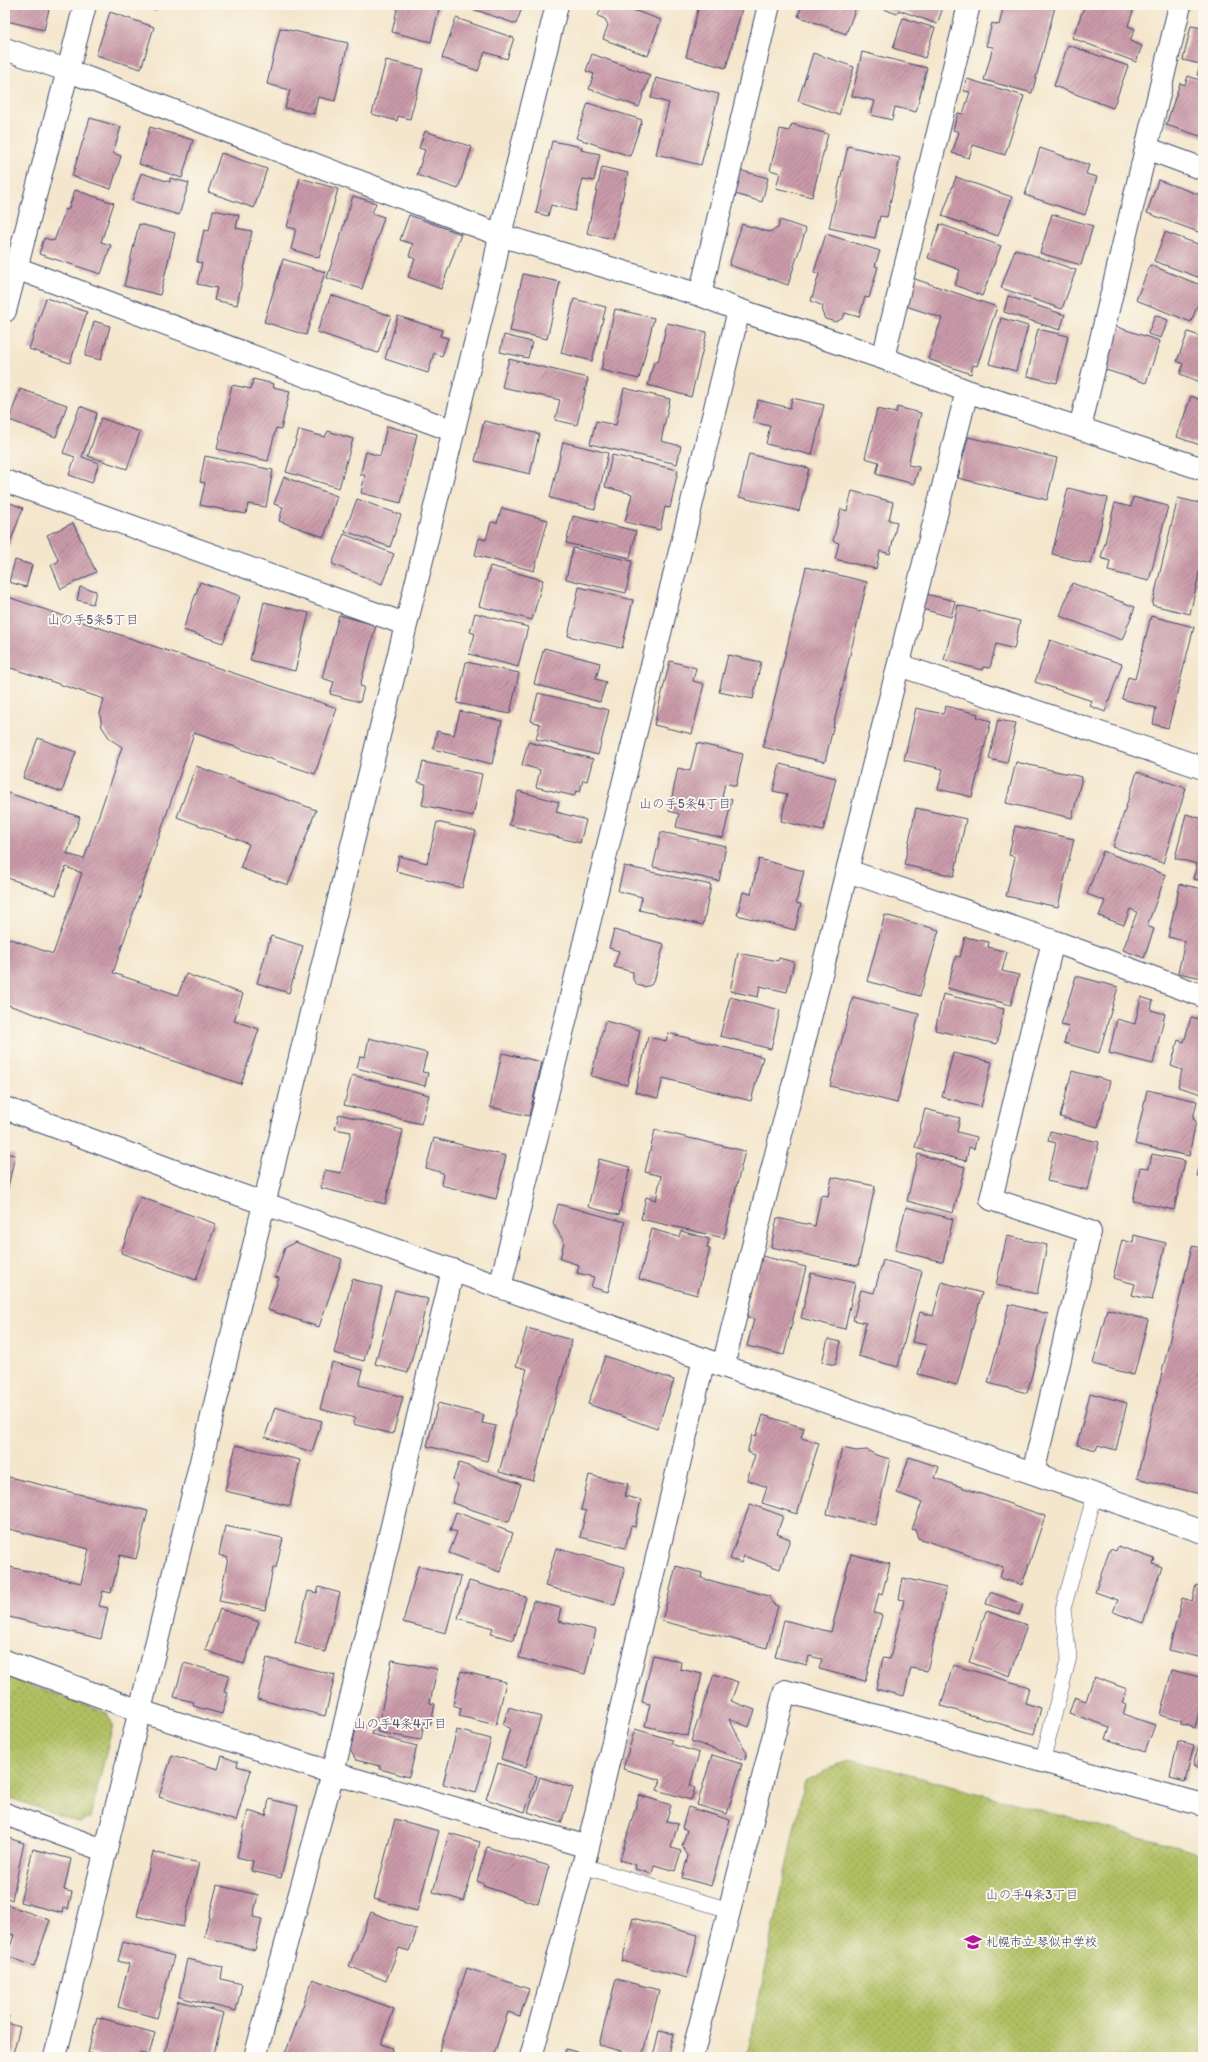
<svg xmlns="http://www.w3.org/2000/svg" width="1208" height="2062" font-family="Itim,'Klee One',sans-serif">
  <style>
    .grass { fill: url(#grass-dots); stroke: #667760 }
    .building { fill: url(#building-hatch) }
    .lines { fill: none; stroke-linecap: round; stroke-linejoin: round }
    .service-casing { stroke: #3c4a6e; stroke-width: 16 }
    .minor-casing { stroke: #3c4a6e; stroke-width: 24 }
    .service { stroke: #fff; stroke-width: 15 }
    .minor { stroke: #fff; stroke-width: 22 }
    .labels { text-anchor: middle; stroke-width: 4; stroke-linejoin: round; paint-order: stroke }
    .poi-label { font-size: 12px; fill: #1b2f5e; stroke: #fbf7ec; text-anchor: start }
    .neighbourhood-label { font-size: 13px; fill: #585478; stroke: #fbf7ec }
  </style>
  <defs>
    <pattern id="grass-dots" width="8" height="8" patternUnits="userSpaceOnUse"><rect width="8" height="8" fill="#b0bf62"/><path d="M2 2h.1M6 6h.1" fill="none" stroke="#8e9c54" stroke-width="1.8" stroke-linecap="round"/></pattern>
    <pattern id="building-hatch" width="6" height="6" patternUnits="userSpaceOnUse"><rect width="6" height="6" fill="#ca9aa9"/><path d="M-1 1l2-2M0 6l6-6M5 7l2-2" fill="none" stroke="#a37e8d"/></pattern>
  </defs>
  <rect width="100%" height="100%" fill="#fbf7ec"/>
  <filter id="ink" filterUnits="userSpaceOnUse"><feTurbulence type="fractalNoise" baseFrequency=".025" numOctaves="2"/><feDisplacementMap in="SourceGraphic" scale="8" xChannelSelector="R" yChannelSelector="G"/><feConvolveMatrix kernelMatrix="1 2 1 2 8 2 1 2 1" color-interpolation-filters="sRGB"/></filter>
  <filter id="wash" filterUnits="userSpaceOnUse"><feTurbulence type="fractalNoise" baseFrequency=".012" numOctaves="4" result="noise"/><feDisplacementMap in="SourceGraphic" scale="16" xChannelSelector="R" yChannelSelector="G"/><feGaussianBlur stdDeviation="0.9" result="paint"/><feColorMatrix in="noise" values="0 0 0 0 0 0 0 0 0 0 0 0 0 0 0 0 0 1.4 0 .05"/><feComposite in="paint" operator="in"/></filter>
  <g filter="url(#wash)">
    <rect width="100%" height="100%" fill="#f4e6cc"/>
    <path class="grass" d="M5,1676L107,1713L113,1725L90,1818L80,1823L5,1796Z
      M851,1759L1203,1854V2057H747L804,1781Z"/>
    <g id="blocks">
      <path class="building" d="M11,5H50L44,30L7,21Z
        M141,5H158L156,10Z
        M398,5H440L431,42L392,32Z
        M474,5H523L516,24L473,9Z
        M602,5H619L661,20L648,56L603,39L608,25L605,19L598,16Z
        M699,5H743L726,68L686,57Z
        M802,5H857L846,34L798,16Z
        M873,5H944L937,24L899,10L897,14Z
        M1004,5H1047L1055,7L1032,93L984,80L993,47L986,46L992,23L999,25Z
        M1085,5H1126L1134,8L1128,26L1135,29L1130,41L1142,46L1136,62L1072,38Z
        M110,12L154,27L141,69L96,55Z
        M456,18L514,38L507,59L485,52L478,71L442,58Z
        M903,18L935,28L925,58L893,48Z
        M1191,26L1203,28V76L1197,75L1200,64L1183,60Z
        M280,28L348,43L335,101L318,97L314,114L285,108L290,90L267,84Z
        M1068,45L1128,66L1113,108L1054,86Z
        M862,52L927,68L916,112L895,107L892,120L871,115L875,101L852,96Z
        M813,53L854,67L839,115L798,101Z
        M592,54L650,75L639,107L589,89L594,74L586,71Z
        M386,60L423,69L410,119L398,116L397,121L372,114Z
        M1188,76L1203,81V137L1166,125L1180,83L1185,85Z
        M656,78L719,94L701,165L656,154L669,103L651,98Z
        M967,79L1024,96L1005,155L973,145L969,158L952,153L959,132L953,130L958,113L963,114L970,92L964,91Z
        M588,103L642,120L630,156L576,138Z
        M90,118L121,127L113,153L121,156L111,189L72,176Z
        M792,124L828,134L812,197L776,188L780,173L770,170L780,129L789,131Z
        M150,127L193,140L182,178L139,164Z
        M425,131L472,147L458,189L417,175L425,150L419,148Z
        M552,141L582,147L581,150L600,154L594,181L583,179L575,211L551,205L548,216L536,213Z
        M848,146L900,158L887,217L880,216L875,238L829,228Z
        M1040,148L1089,165L1086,174L1097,177L1085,215L1025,195Z
        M221,153L267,169L254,208L208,192Z
        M602,167L628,173L613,239L587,233Z
        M739,170L768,178L762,202L732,193Z
        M141,173L170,182V178L189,183L179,215L132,201Z
        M956,177L1012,197L998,236L942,216Z
        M300,178L338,189L319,258L291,249L296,229L287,227Z
        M1158,180L1203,196V228L1201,233L1147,213Z
        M75,190L114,203L101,242L111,245L101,274L39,254L44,238L54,241L66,209L68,210Z
        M353,196L376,203L372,213L384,217L362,289L327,278Z
        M213,210L239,215L236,228L252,231L237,305L214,300L217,288L197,284L202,263L197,262L204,230L209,231Z
        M1052,214L1093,226L1081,265L1040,253Z
        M409,215L461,234L441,289L408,277L415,259L409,256L413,244L400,240Z
        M780,220L806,229L788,285L729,265L742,224L769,232L778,228Z
        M139,224L175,233L160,295L124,286Z
        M940,224L1001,246L982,296L955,285L960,270L928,258Z
        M1165,232L1203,246V279L1154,261Z
        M826,234L880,251L875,266L878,267L869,298L865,297L859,317L845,313L843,318L836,322L825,319L822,312L823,306L811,301L819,274L814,272Z
        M1015,249L1076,270L1062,309L1001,288Z
        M283,259L325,272L306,335L264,322Z
        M1150,265L1203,286V291L1191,322L1136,300Z
        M523,274L560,282L547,339L510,331Z
        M912,278L997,307L977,366L973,365L971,374L928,359L942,318L903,305Z
        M331,295L391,316L378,353L317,332Z
        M1008,296L1065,315L1060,330L1004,312Z
        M46,298L87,312L70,363L29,349Z
        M574,299L606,307L592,361L561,353Z
        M615,309L654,318L639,379L601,370Z
        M1155,315L1168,320L1161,338L1148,334Z
        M398,316L442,330L440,336L448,338L442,356L434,353L428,373L385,359Z
        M1001,318L1028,326L1016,371L989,364Z
        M94,321L110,326L101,360L85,356Z
        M667,323L707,332L691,397L648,385L654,361L658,362Z
        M1114,326L1160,341L1146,383L1100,368Z
        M1038,329L1068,336L1057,383L1027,376Z
        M1188,332L1203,337V383L1180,374L1183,364L1177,361Z
        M504,335L532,342L528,358L500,352Z
        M509,359L588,378L577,425L555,420L560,400L502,387Z
        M253,379L274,384L273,387L290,391L281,429L276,428L268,461L217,449L232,385L251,389Z
        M624,388L670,399L661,441L681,446L677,464L590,444L596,421L616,425Z
        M20,389L67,405L56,437L9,420Z
        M1191,396L1203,401V446L1177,437Z
        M792,398L824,405L812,455L766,444L770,426L753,422L758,400L790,408Z
        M80,406L97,413L82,457L99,463L92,483L69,475L75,457L63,453Z
        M897,407L921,413L908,465L919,467L914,484L876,474L879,462L865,458L877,409L896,413Z
        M101,418L140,432L127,469L88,456Z
        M484,421L539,434L530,474L475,461Z
        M387,426L417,434L401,503L361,493L365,475H360L366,452L380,456Z
        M299,430L325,437L328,431L353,439L339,488L286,472Z
        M968,437L1057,458L1047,500L958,478Z
        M563,442L608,453L595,509L550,498Z
        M749,454L809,468L799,511L739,497Z
        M612,455L678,470L670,508L665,507L660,530L625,522L632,494L605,487Z
        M205,456L273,470L266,507L248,504L246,514L200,505L205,483L200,482Z
        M284,477L337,496L324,537L279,521L283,507L274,504Z
        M1068,488L1108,498L1091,564L1052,554Z
        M852,491L893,502L889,520L897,522L890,554L880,551L876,569L835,559L839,543L833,541L841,509L847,511Z
        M1133,497L1168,506L1149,581L1108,571L1110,561L1101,558L1115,503L1131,507Z
        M1178,498L1203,504V556L1190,614L1152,605Z
        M357,499L401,515L390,547L345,531Z
        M5,501L23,508L5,556Z
        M502,508L548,520L534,571L475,555L479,538L486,540L491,522L497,523Z
        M573,516L636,531L630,558L566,543Z
        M73,523L96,572L61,589L51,565L59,561L47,535Z
        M344,534L394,554L382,584L332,564Z
        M573,548L632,561L626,593L566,579Z
        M15,560L32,565L26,587L9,582Z
        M490,566L543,580L532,620L479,606Z
        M806,567L867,582L825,762L763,747Z
        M200,582L240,596L223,643L183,630Z
        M1072,583L1135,607L1122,640L1060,616Z
        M80,587L96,591L93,604L77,600Z
        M579,587L633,600L622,648L568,636Z
        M926,594L955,601L951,617L922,609Z
        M5,596L337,708L315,774L194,733L113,973L178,995L186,974L243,994L234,1021L259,1029L241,1084L5,1004V937L53,954L82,873L66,867L56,895L5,877V792L80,817L67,854L84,859L122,747L110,739L102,727L100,714L104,699L5,666Z
        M264,602L309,613L295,671L250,660Z
        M958,605L1020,621L1014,649L996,644L990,668L983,667L982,670L944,660Z
        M475,613L528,627L518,667L469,654L475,634L470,632Z
        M339,615L376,625L360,686L364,687L360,702L330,694L334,682L322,678Z
        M1151,616L1194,627L1168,728L1153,724L1156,708L1122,699L1128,677L1135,679Z
        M1050,640L1122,664L1105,712L1090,706L1092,701L1035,682Z
        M544,648L600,663L596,679L606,682L600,702L534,684Z
        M728,655L761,662L753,699L719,692Z
        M670,661L696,668L693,681L704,684L692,734L654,725Z
        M466,662L519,673L510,714L457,703Z
        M538,693L609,710L598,755L536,739L540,724L531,721Z
        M946,706L978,714L977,717L991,721L972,797L938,789L943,769L904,760L916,708L943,714Z
        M460,711L502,721L492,764L433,749L437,731L454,735Z
        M998,720L1016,723L1007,763L989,759Z
        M38,738L76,752L62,792L23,778Z
        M528,742L593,759L587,781L583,780L580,792L576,791L574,796L536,787L540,770L522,765Z
        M697,743L743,754L736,786L725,783L722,797L732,799L723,838L676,827L679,814L669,811L678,768L690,771Z
        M423,762L482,774L473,816L422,805L426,784L418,782Z
        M1016,762L1082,777L1072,818L1006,803Z
        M780,764L836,778L823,831L781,821L787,794L773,791Z
        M196,766L316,810L288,885L240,868L249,844L177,817Z
        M1137,772L1186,788L1163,863L1113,847Z
        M518,791L559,802L556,812L586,820L580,843L509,825Z
        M916,808L966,819L954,876L904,865Z
        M1186,814L1203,819V881L1193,879L1197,864L1175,858Z
        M437,822L476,831L462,888L396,871L399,856L427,863Z
        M1015,826L1074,839L1058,907L1006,896L1015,857L1009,855Z
        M661,832L726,846L719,881L653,867Z
        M1103,851L1166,875L1147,926L1154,929L1144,958L1123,950L1137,912L1130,909L1124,925L1099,916L1105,901L1087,894Z
        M759,859L804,871L796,903L801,904L795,930L737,915L743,892L751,894Z
        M624,866L711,885L703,925L639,910L642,897L618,891Z
        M1180,884L1203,889V978L1178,973L1185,941L1168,937Z
        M885,915L939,930L920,996L867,981Z
        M614,930L664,944L655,978L651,985L644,987L638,985L633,980V972L614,967L619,951L609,948Z
        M271,936L303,946L289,993L257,983Z
        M965,937L989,942L988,947L1007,952L1002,971L1019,975L1011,1005L947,988L956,956L960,957Z
        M738,953L778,961L779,958L794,962L787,992L760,986L758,997L730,991Z
        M1076,976L1118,987L1099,1053L1064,1043L1069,1027L1061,1025Z
        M943,994L1004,1009L997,1044L935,1030Z
        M730,997L780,1010L771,1049L720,1036Z
        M853,997L919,1014L897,1103L830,1086Z
        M1141,997L1153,1001L1151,1010L1165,1014L1153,1064L1109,1053L1117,1019L1135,1024Z
        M1191,1017L1203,1020L1202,1094L1178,1087L1182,1070L1171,1066L1178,1040L1184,1042Z
        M605,1021L640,1030L627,1085L591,1076Z
        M668,1033L763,1057L751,1101L663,1078L658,1098L635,1092L648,1037L666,1041Z
        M369,1038L427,1053L422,1072L428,1073L425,1086L357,1068L360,1056L365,1057Z
        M502,1053L542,1062L529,1116L490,1107Z
        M953,1053L992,1062L981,1107L942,1097Z
        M1072,1071L1110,1081L1098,1127L1060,1117Z
        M352,1075L429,1095L421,1124L344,1105Z
        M1147,1090L1197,1101L1193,1119L1196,1121L1189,1156L1135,1144Z
        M925,1109L960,1118L957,1132L977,1137L974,1149L969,1147L966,1161L915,1148Z
        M339,1114L403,1130L385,1204L321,1188L325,1170L341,1173L351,1132L335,1129Z
        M655,1130L745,1151L724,1238L641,1219L646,1197L656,1200L661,1176L645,1172Z
        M1050,1131L1099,1142L1088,1190L1047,1181L1056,1143L1048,1141Z
        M434,1138L506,1156L496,1199L441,1185L443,1173L426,1168Z
        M5,1153L15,1155L6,1197H5Z
        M918,1154L965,1167L953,1213L907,1201Z
        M1152,1154L1185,1161L1174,1210L1133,1201L1140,1167L1149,1168Z
        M599,1159L630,1167L619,1215L588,1207Z
        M1200,1163H1203V1177L1197,1176Z
        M832,1177L875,1186L858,1266L771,1247L777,1218L815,1226L821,1195L828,1196Z
        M140,1197L216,1224L196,1280L121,1253Z
        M558,1204L625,1222L608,1292L591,1287L594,1277L577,1273L579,1265L560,1259L564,1242L553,1223Z
        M906,1207L953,1219L943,1262L895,1250Z
        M652,1229L679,1237L681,1231L709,1239L707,1248L710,1249L697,1295L639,1279Z
        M1134,1235L1166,1243L1152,1300L1132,1295L1135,1284L1113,1278L1122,1240L1133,1243Z
        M1007,1236L1047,1245L1037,1294L996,1285Z
        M295,1242L342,1259L319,1327L268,1310L279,1278L275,1277L285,1248Z
        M1192,1246L1203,1248V1481L1200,1494L1137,1478Z
        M762,1256L806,1267L784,1355L747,1346L754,1319L747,1317Z
        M883,1260L922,1271L898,1367L858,1356L866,1323L853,1320L861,1290L874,1293Z
        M811,1273L855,1283L845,1329L801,1318Z
        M352,1279L382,1287L364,1361L334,1353Z
        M942,1282L982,1293L957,1385L918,1374L927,1345L912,1342L920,1312L933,1316Z
        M395,1290L428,1299L408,1373L375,1364Z
        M1009,1304L1048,1314L1027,1393L988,1383Z
        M1107,1309L1148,1320L1134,1375L1093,1364Z
        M527,1328L572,1340L533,1481L499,1472L527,1369L516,1366Z
        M828,1339L841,1342L835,1365L822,1362Z
        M605,1356L674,1380L657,1429L588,1404Z
        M332,1362L363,1370L359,1385L403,1397L393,1434L353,1424L355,1418L320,1409Z
        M1090,1393L1127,1403L1116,1450L1098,1445L1096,1450L1077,1445Z
        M438,1403L484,1415L482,1423L496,1426L487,1461L427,1446Z
        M275,1407L322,1421L312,1452L265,1437Z
        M763,1415L804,1428L801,1438L819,1443L797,1514L762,1503L767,1487L747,1480L755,1455L747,1452L752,1435L756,1436Z
        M236,1445L300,1460L290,1506L225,1491Z
        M842,1448L856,1451L867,1450L876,1455L890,1459L875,1525L827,1514Z
        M909,1457L939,1467L935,1478L1045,1516L1022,1585L1000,1578L1003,1567L918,1538L915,1530L912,1529L922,1502L897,1493Z
        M459,1463L521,1484L509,1522L452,1503L458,1485L453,1480Z
        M589,1475L628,1484L625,1496L641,1500L635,1527L631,1526L625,1548L580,1537L586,1511L581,1510Z
        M5,1476L148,1511L136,1559L120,1555L111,1593L103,1591L99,1606L108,1608L101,1639L5,1616V1566L81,1583L89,1549L9,1529L5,1542Z
        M750,1504L783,1516L777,1534L790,1539L780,1569L744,1556L741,1563L730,1559Z
        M456,1512L513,1533L500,1572L449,1553L457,1532L450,1530Z
        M225,1526L283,1538L276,1568H273L265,1610L219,1601L228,1558L219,1555Z
        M1118,1546L1155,1559L1153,1564L1162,1567L1143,1623L1113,1612L1118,1600L1095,1592L1110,1549L1116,1551Z
        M556,1548L625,1567L615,1605L545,1586Z
        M851,1554L890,1564L882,1594L879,1593L874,1613L882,1615L865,1681L819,1669L822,1659L809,1656L807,1665L775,1657L784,1620L831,1632Z
        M418,1566L461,1577L446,1633L403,1622Z
        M676,1566L702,1573L701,1578L769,1596L773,1604L778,1606L767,1648L662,1621Z
        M903,1578L946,1588L927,1671L911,1668L904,1696L876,1689L883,1658L890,1659L904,1600L899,1599Z
        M469,1581L526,1597L514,1640L491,1634L493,1628L458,1618Z
        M1196,1585L1203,1587V1658L1169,1650L1182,1598L1192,1601Z
        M319,1587L340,1593L325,1652L295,1643L308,1591L317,1593Z
        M990,1592L1023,1604L1019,1615L986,1604Z
        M533,1601L561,1608L558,1621L596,1630L585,1674L519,1658Z
        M220,1609L259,1622L244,1664L205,1650Z
        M986,1611L1027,1625L1010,1676L969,1662Z
        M653,1655L681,1662L680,1669L702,1674L688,1736L645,1726L650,1704L642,1702Z
        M267,1658L335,1675L325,1716L257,1699Z
        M392,1660L437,1669L430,1703L435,1704L431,1724L424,1723L421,1740L377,1732Z
        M184,1663L229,1675L224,1692L228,1693L222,1714L193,1706L194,1702L174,1697Z
        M953,1665L1029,1687L1025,1703L1041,1708L1034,1734L941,1706Z
        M1172,1670L1203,1678V1697L1195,1728L1181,1724V1721L1160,1715Z
        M461,1671L506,1682L496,1725L459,1716L461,1708L453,1705Z
        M714,1674L738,1682L731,1701L755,1710L749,1727L729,1719L747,1753L745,1760L691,1741Z
        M1094,1677L1127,1689L1122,1703L1126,1705L1123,1714L1155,1725L1145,1752L1106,1739L1110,1727L1069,1713L1075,1697L1086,1701Z
        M509,1707L541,1717L526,1767L501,1759L510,1728L503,1725Z
        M358,1723L374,1727L371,1734L417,1746L409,1777L380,1769V1766L356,1760L350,1750Z
        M635,1729L672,1740L671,1744L699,1753L690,1786L695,1788L691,1800L657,1790L661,1780L623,1769Z
        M457,1730L491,1739L476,1793L443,1784Z
        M1203,1730V1769L1193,1766Z
        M1178,1741L1194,1745L1185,1782L1170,1778Z
        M172,1755L218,1769L222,1756L238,1762L237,1766L251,1770L236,1821L159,1797Z
        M712,1755L742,1764L727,1814L697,1805Z
        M498,1763L537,1776L525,1812L486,1799Z
        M540,1777L573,1788L561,1823L528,1812Z
        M639,1795L671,1805L666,1821L678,1824L671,1848L681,1851L675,1871L654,1865L652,1874L635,1869L636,1865L620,1860Z
        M269,1799L298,1806L281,1878L251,1871L253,1861L237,1857L248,1811L266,1816Z
        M688,1807L730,1820L711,1886L682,1878L688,1856L682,1846L687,1830L682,1828Z
        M395,1819L439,1831L417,1911L374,1899Z
        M449,1833L480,1842L464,1901L433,1892Z
        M5,1837L24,1843L12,1900L5,1897Z
        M487,1847L549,1866L538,1904L483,1886L484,1884L477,1881Z
        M33,1849L71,1859L64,1890L72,1892L68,1909L63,1908L62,1913L20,1902Z
        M153,1852L199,1863L183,1927L137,1916Z
        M217,1885L258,1895L253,1917L262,1919L255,1950L204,1937Z
        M5,1904L50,1920L34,1966L7,1956L14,1935L5,1932Z
        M371,1912L417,1930L409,1951L399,1948L386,1981L349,1966Z
        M633,1918L698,1935L687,1978L622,1961Z
        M123,1942L174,1956L157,2018L118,2007L129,1964L118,1961Z
        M187,1959L223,1967L221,1979L242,1984L236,2011L179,1997Z
        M467,1968L529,1989L520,2016L508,2012L493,2057H447L438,2054Z
        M313,1979L394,2009L381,2044L393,2048L390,2057H284Z
        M616,1979L659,1990L642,2057L599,2045Z
        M178,2001L224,2013L213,2057H164Z
        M5,2015L9,2016L7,2023L20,2027L12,2057H5Z
        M97,2017L155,2033L149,2055L140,2053L139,2057H105L88,2053Z
        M659,2031L674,2034L668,2057H653Z
        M566,2049L594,2057H564Z"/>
    </g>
  </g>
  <g filter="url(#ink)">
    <use href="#blocks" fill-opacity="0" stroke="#3c4a6e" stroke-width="1"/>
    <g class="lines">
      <g class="service-casing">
        <path id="service" d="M1042,1762L1069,1657L1063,1609L1095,1494
          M583,1866L729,1910"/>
      </g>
      <g class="minor-casing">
        <path id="minor" d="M5,49L69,71L500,235L700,295L739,310L883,358L967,391L1203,469
          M1146,148L1203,169
          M16,268L454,431
          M700,295L769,5
          M5,311L85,5
          M883,358L969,5
          M1080,428L1180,5
          M5,481L405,624
          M899,665L1203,768
          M848,871L1053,941L1203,996
          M5,1108L226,1190L723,1366L1203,1532
          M500,1287L739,310
          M723,1366L967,391
          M1033,1473L1090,1232L991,1199L1053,941
          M5,1661L140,1711L333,1773L588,1847
          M5,1814L106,1851
          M55,2057L494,266L500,235L557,5
          M255,2057L333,1773L453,1270
          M531,2057L588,1847L704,1359
          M692,2057L785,1691L1203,1805"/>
      </g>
      <use href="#service" class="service"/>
      <use href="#minor" class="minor"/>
    </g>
  </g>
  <defs>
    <g id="school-bare" transform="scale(1.38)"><path d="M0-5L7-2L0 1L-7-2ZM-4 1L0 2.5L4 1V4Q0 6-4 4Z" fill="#b5179e" stroke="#fbf7ec" stroke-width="2.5" paint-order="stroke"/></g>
  </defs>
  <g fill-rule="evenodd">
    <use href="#school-bare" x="973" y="1942"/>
  </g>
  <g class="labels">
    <g class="poi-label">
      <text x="986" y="1946">札幌市立 琴似中学校</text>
    </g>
    <g class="neighbourhood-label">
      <text x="93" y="624">山の手5条5丁目</text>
      <text x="685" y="808">山の手5条4丁目</text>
      <text x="400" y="1728">山の手4条4丁目</text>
      <text x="1032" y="1899">山の手4条3丁目</text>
    </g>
  </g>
  <rect width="1208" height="2062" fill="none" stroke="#fbf7ec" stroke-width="20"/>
</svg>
